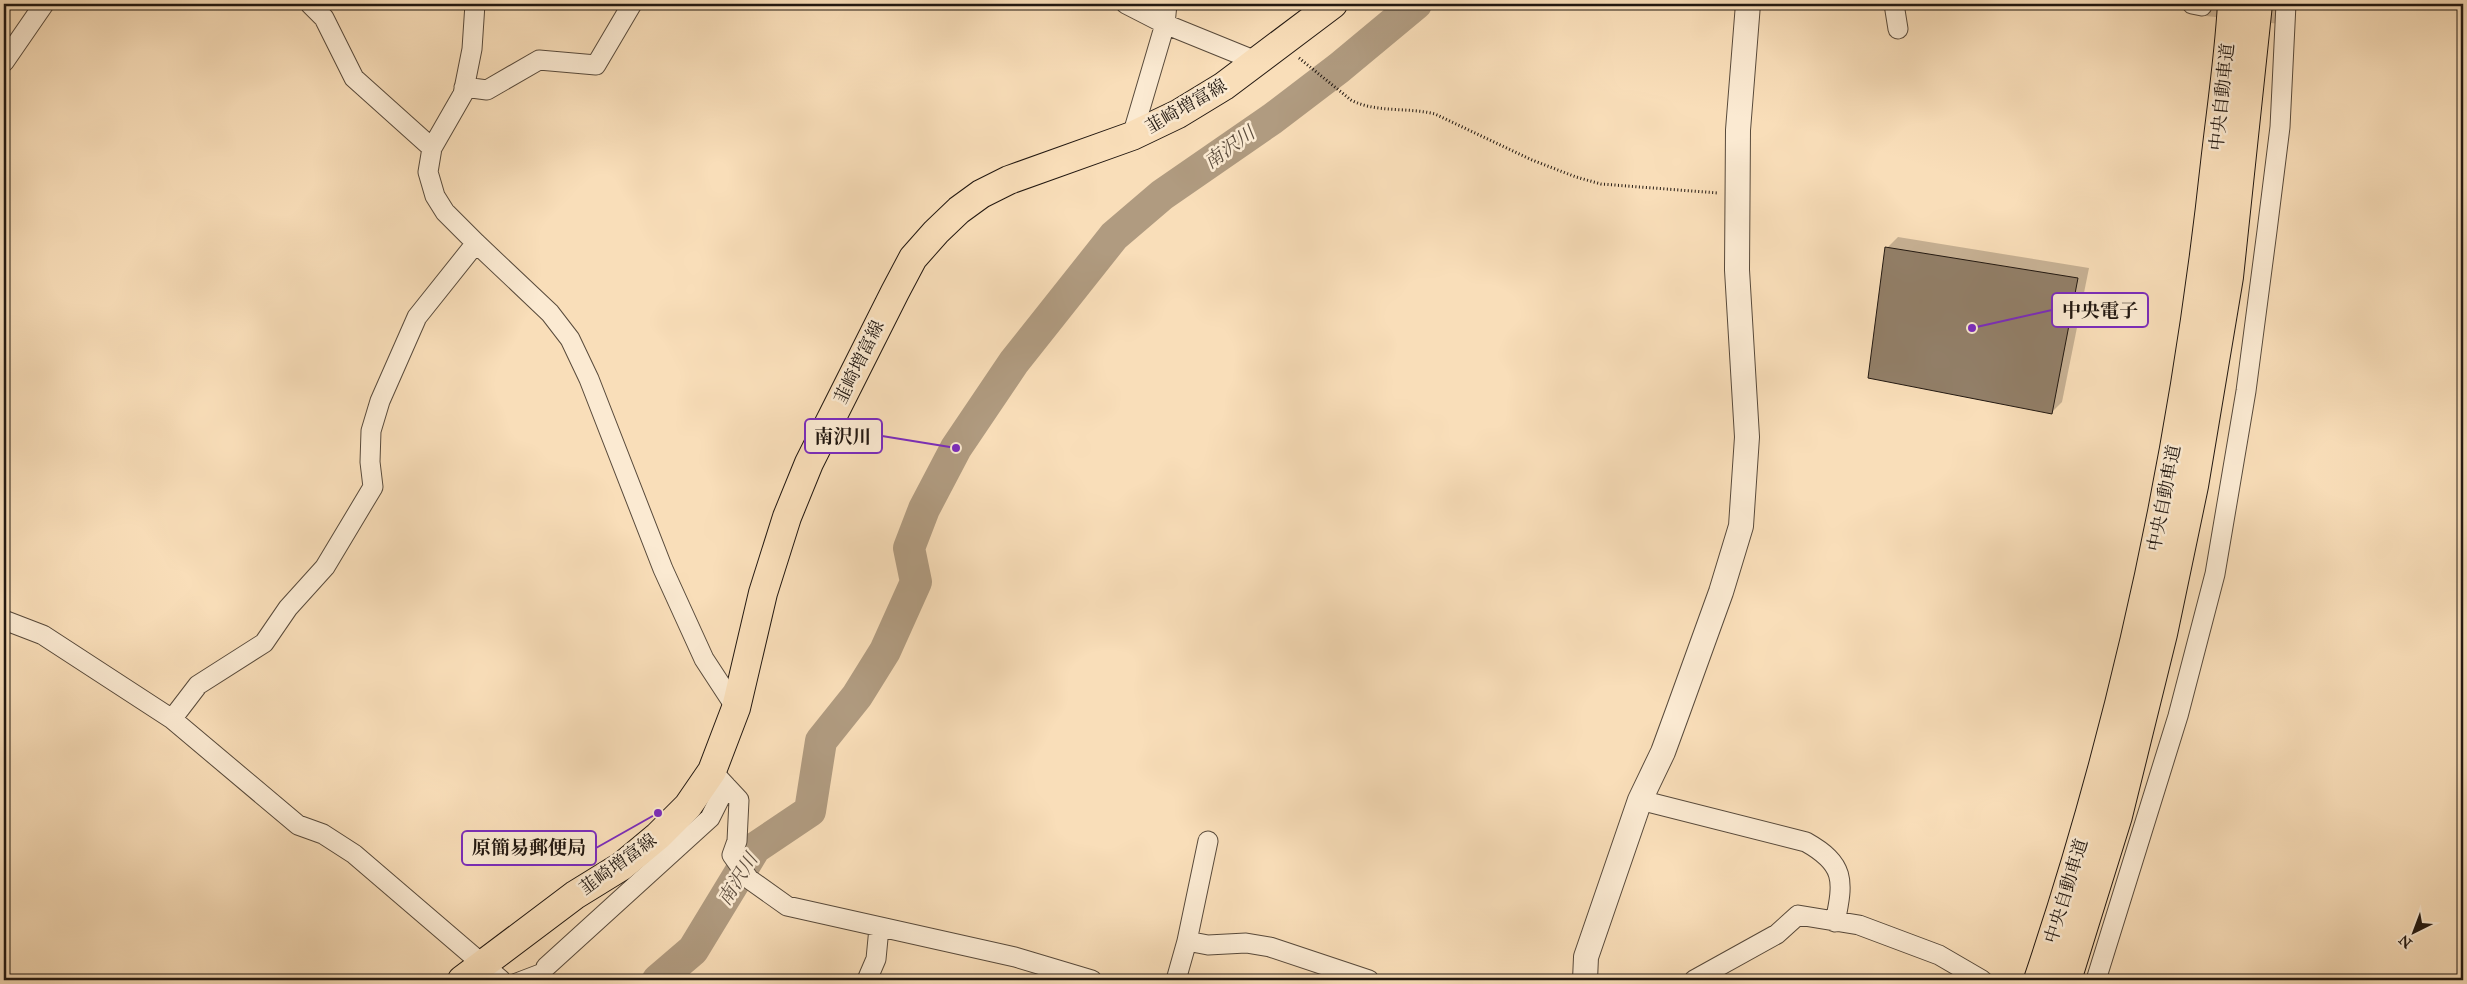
<svg xmlns="http://www.w3.org/2000/svg" width="2467" height="984" font-family="'IM FELL Great Primer','Noto Serif JP',serif">
  <style>
    .shadow { fill: #0003 }
    .lines { fill: none; stroke-linecap: round; stroke-linejoin: round }
    .river { stroke: #b09b80; stroke-width: 32 }
    .building { fill: #927f68; stroke: #221811 }
    .minor-tunnel { stroke: #ceb697; stroke-width: 19; stroke-dasharray: 19 9; stroke-linecap: butt }
    .service-casing { stroke: #584a3b; stroke-width: 12 }
    .minor-casing { stroke: #584a3b; stroke-width: 21 }
    .tertiary-casing { stroke: #584a3b; stroke-width: 26 }
    .primary-casing { stroke: #221811; stroke-width: 30 }
    .motorway-casing { stroke: #221811; stroke-width: 30 }
    .path { stroke: #221811; stroke-width: 3; stroke-dasharray: 1 2.5; stroke-linecap: butt }
    .service { stroke: #fbead2; stroke-width: 10 }
    .minor { stroke: #fbead2; stroke-width: 19 }
    .tertiary { stroke: #fbead2; stroke-width: 24 }
    .primary { stroke: #f9deb9; stroke-width: 28 }
    .motorway { stroke: #f9deb9; stroke-width: 28 }
    .labels { text-anchor: middle; stroke-width: 5; stroke-linejoin: round; paint-order: stroke }
    .street-label { font-size: 18px; fill: #221811; stroke: #fbead2 }
    .water-label { font-size: 19px; font-style: italic; fill: #5b4c3d; stroke: #fbead2 }
    .leader { fill: none; stroke: #7b2cbf; stroke-width: 2 }
    .callout-dot { fill: #7b2cbf; stroke: #fbead2; stroke-width: 2 }
    .callout { fill: #fbead2; stroke: #7b2cbf; stroke-width: 2 }
    .callout-label { font-size: 19px; text-anchor: middle; font-weight: bold; fill: #221811 }
  </style>
  <rect width="100%" height="100%" fill="#f9deb9"/>
  <filter id="stains"><feTurbulence type="fractalNoise" baseFrequency=".004" numOctaves="4"/><feColorMatrix values="0 0 0 0 .2 0 0 0 0 .09 0 0 0 0 .02 0 0 0 .5 -.17"/></filter>
  <radialGradient id="worn" r=".72"><stop offset=".6" stop-color="#630" stop-opacity="0"/><stop offset="1" stop-color="#630" stop-opacity=".3"/></radialGradient>
  <path class="shadow" d="M1898,237L2089,268L2062,402L2051,413L1887,248Z"/>
  <g class="lines">
    <path class="river" d="M658,980L693,950L755,848L810,811L821,741L857,696L885,651L916,582L909,548L924,509L956,448L1014,362L1114,236L1162,195L1272,119L1339,68L1416,4"/>
  </g>
  <path class="building" d="M1885,247L2078,278L2052,414L1868,378Z"/>
  <g class="lines">
    <path class="minor-tunnel" d="M2202,6L2286,15"/>
    <g class="service-casing">
      <path id="service" d="M512,980L546,967"/>
    </g>
    <g class="minor-casing">
      <path id="minor" d="M310,4L324,18L354,78L432,148
        M475,4L472,49L463,94L432,148L428,172L435,196L445,212L476,243L550,313L570,339L589,379L663,569L704,659L736,708
        M1126,4L1165,24L1256,61
        M1894,4L1898,29
        M2192,4L2202,6
        M4,62L44,4
        M464,87L487,90L539,60L596,65L632,4
        M1132,136L1165,24L1167,4
        M4,620L43,635L172,719L298,825L323,834L354,854L501,980
        M172,719L198,685L264,643L288,608L325,567L373,487L370,462L371,431L380,401L417,317L476,243
        M712,771L739,800L737,841L732,855L749,879L787,906L1015,957L1092,980
        M1640,800L1806,842C1845,864 1844,880 1835,922
        M1187,941L1208,841
        M546,967L710,818L726,786
        M867,980L876,959L879,928
        M1176,980L1187,941L1208,945L1246,943L1270,947L1369,980
        M1694,980L1777,934L1798,915L1859,925L1939,955L1982,980
        M2096,980L2178,716L2215,574L2246,391L2267,231L2280,127L2286,4"/>
    </g>
    <g class="tertiary-casing">
      <path id="tertiary" d="M1585,980L1586,957L1640,800L1663,752L1678,711L1721,592L1741,526L1747,437L1737,270L1738,130L1748,4"/>
    </g>
    <g class="primary-casing">
      <path id="primary" d="M462,980L575,895L622,866L658,836L688,806L712,771L736,708L763,593L787,517L809,463L895,292L913,258L936,232L959,210L981,194L1009,180L1132,136L1178,114L1224,86L1333,4"/>
    </g>
    <g class="motorway-casing">
      <path id="motorway" d="M2038,980C2127,716 2185,440 2215,163C2221,110 2229,57 2232,4
        M2067,980L2118,816L2163,634L2194,486L2229,277L2258,4"/>
    </g>
    <path class="path" d="M1299,58L1351,100C1375,113 1408,107 1435,114L1532,160L1576,177L1601,184L1718,193"/>
    <use href="#service" class="service"/>
    <use href="#minor" class="minor"/>
    <use href="#tertiary" class="tertiary"/>
    <use href="#primary" class="primary"/>
    <use href="#motorway" class="motorway"/>
  </g>
  <g class="labels">
    <g class="street-label">
      <text transform="translate(2222 97) rotate(-84)" y="6">中央自動車道</text>
      <text transform="translate(1186 106) rotate(-30)" y="6">韮崎増富線</text>
      <text transform="translate(859 362) rotate(-64)" y="6">韮崎増富線</text>
      <text transform="translate(2164 498) rotate(-79)" y="6">中央自動車道</text>
      <text transform="translate(618 864) rotate(-36)" y="6">韮崎増富線</text>
      <text transform="translate(2066 891) rotate(-73)" y="6">中央自動車道</text>
    </g>
    <g class="water-label">
      <text transform="translate(1229 147) rotate(-36)" y="7">南沢川</text>
      <text transform="translate(737 879) rotate(-58)" y="7">南沢川</text>
    </g>
  </g>
  <path class="leader" d="M1972 328L2052 310M956 448L882 436M658 813L596 848"/>
  <g class="callout-dot">
    <circle cx="1972" cy="328" r="5"/>
    <circle cx="956" cy="448" r="5"/>
    <circle cx="658" cy="813" r="5"/>
  </g>
  <g class="callout">
    <rect x="2052" y="293" width="96" height="34" rx="5"/>
    <rect x="805" y="419" width="77" height="34" rx="5"/>
    <rect x="462" y="831" width="134" height="34" rx="5"/>
  </g>
  <g class="callout-label">
    <text x="2100" y="317">中央電子</text>
    <text x="843" y="443">南沢川</text>
    <text x="529" y="854">原簡易郵便局</text>
  </g>
  <rect width="2467" height="984" fill="none" stroke="#f9deb9" stroke-width="20"/>
  <rect x="5" y="5" width="2457" height="974" fill="none" stroke="#221811" stroke-width="2.5"/>
  <rect x="10" y="10" width="2447" height="964" fill="none" stroke="#221811"/>
  <g transform="translate(2414 932) rotate(222)" stroke="#fbead2" stroke-width="4" paint-order="stroke">
  <path d="M0-4L9 19L0 12L-9 19Z" fill="#221811"/>
  <text y="-8" font-size="14" font-weight="bold" text-anchor="middle" fill="#221811">N</text>
  </g>
  <rect width="100%" height="100%" filter="url(#stains)"/>
  <rect width="100%" height="100%" fill="url(#worn)"/>
</svg>
